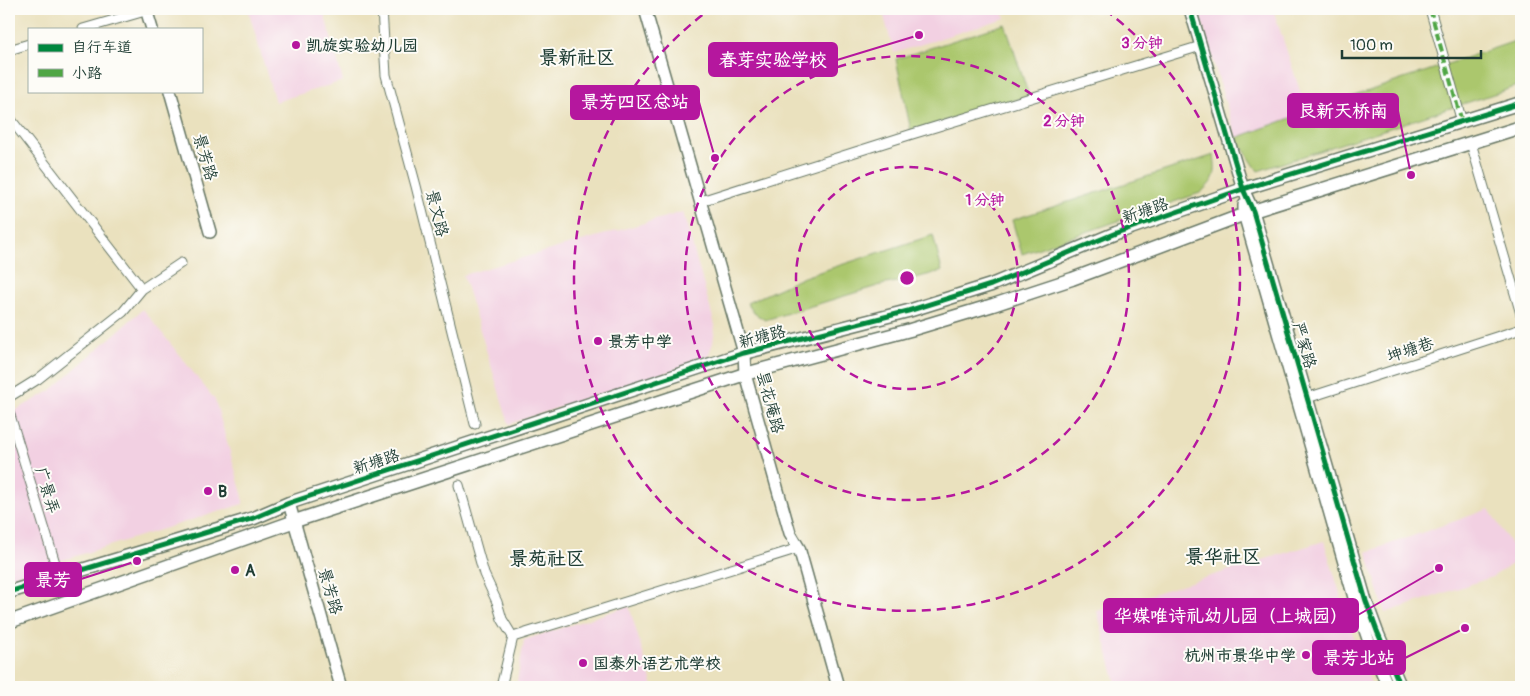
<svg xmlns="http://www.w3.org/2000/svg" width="1530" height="696" font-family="Pangolin,'LXGW WenKai TC',sans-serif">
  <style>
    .built { fill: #f2d0e2 }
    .green { fill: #abc76d; stroke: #658250 }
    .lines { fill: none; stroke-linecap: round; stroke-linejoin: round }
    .minor-casing { stroke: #667664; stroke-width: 11 }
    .tertiary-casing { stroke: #667664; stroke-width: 14 }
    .secondary-casing { stroke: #667664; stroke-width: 15 }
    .minor { stroke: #fff; stroke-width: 9 }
    .tertiary { stroke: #fff; stroke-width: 11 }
    .secondary { stroke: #fff; stroke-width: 12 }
    .quiet { stroke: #4fa644; stroke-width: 4; stroke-dasharray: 8 4; stroke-linecap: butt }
    .cycleway-casing { stroke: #fdfcf7; stroke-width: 8 }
    .cycleway { stroke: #00873e; stroke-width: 5 }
    .ring { fill: none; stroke: #b5179e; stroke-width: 2.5; stroke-dasharray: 9 6 }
    .poi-dot { fill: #b5179e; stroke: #fdfcf7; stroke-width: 2 }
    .labels { text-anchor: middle; stroke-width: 4; stroke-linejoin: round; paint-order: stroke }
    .poi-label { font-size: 16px; font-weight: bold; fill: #1f3d34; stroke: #fdfcf7; text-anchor: start }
    .street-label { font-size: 16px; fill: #1f3d34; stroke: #fdfcf7 }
    .quarter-label { font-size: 19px; font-weight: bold; fill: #1f3d34; stroke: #fdfcf7 }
    .centre { fill: #b5179e; stroke: #fdfcf7; stroke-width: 2.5 }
    .ring-label { font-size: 15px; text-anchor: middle; font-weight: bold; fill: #b5179e; stroke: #fdfcf7; stroke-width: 4; stroke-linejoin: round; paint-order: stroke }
    .leader { fill: none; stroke: #b5179e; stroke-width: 2 }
    .callout-dot { fill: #b5179e; stroke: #fdfcf7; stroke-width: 2 }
    .callout { fill: #b5179e; stroke: #b5179e; stroke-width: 2 }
    .callout-label { font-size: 18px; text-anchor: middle; font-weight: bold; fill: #fff }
  </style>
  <rect width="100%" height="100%" fill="#fdfcf7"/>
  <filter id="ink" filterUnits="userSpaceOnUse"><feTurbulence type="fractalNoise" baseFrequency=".02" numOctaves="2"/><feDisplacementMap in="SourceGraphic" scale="10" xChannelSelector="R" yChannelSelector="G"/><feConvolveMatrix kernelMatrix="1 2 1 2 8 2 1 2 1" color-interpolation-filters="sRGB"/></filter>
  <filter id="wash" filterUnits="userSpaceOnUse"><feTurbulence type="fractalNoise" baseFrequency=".0096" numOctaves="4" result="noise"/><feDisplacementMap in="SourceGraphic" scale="20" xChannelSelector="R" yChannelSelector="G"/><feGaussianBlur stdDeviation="1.12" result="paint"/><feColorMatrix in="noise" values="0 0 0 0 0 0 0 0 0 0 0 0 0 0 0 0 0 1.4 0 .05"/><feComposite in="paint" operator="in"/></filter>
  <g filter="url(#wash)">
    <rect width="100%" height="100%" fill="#eae1be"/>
    <path class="built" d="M248,9H323L343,81L275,102Z
      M882,9H1002L1005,18L894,53Z
      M1198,9H1273L1307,112L1236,138Z
      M683,212L715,325L713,343L707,359L509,424L463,275Z
      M143,309L215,400L243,497V504L9,577V414L50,391Z
      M1489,509L1520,559L1492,577L1385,613L1367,552Z
      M1324,541L1349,623L1372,687H1117L1097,611Z
      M629,606L653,687H516L524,640Z"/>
    <path class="green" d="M1005,24L1029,96L911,131L896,59Z
      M1521,39V85L1258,171L1236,138L1307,112Z
      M1214,155C1217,175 1215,180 1200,193L1022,254L1012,220Z
      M933,235L942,271L912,279L881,285L765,320L754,313L747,303L804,277Z"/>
  </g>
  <g filter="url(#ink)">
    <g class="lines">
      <g class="minor-casing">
        <path id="minor" d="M382,9L386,75L416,186L475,424
          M1430,9L1462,122
          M83,29L152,9
          M9,50L29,44
          M9,117L142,289
          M1471,143L1521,314
          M701,201L909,135L1201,46
          M9,397L38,379L123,312L142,289L181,263
          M1307,398L1521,329
          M9,412L59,576
          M459,485L484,574L497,602L502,619L513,637L501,687
          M513,637L799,548"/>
      </g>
      <g class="tertiary-casing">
        <path id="tertiary" d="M146,9L152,29
          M645,9L744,353L745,374L790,533L799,548L838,687
          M1190,9L1243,189L1253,211L1366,601L1377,631L1401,687
          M170,91L210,232
          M1244,205V214L1355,601L1368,639L1388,687
          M289,503L341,687"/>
      </g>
      <g class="secondary-casing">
        <path id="secondary" d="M9,592L254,518L289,503L744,353L908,311L991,285L1116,233L1243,189L1521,103
          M9,622L295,521L745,374L910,330L993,305L1072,279L1253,211L1521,127"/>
      </g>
      <use href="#minor" class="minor"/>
      <use href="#tertiary" class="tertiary"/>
      <use href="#secondary" class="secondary"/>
      <path class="quiet" d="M1430,9L1462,122"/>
      <g class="cycleway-casing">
        <path id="cycleway" d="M1190,9L1243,189L1253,211L1366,601L1377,631L1401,687
          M9,592L254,518L289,503L744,353L908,311L991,285L1116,233L1243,189L1521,103"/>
      </g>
      <use href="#cycleway" class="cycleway"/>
    </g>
  </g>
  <g class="ring">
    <circle cx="907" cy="278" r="111"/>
    <circle cx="907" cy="278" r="222"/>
    <path d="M1105 10A333 333 0 1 1 709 10"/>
  </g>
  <g class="poi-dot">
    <circle cx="296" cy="45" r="5"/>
    <circle cx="598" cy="341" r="5"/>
    <circle cx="208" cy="491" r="5"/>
    <circle cx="235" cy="570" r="5"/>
    <circle cx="1306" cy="655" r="5"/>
    <circle cx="583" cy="663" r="5"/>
  </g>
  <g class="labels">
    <g class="poi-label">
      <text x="306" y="51">凯旋实验幼儿园</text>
      <text x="608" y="347">景芳中学</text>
      <text x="218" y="497">B</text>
      <text x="245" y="576">A</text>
      <text x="1296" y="661" text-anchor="end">杭州市景华中学</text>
      <text x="593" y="669">国泰外语艺术学校</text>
    </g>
    <g class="street-label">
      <text transform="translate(206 157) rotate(74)" y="6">景芳路</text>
      <text transform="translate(1145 210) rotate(-19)" y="6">新塘路</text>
      <text transform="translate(438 213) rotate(76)" y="6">景文路</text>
      <text transform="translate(762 336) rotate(-15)" y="6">新塘路</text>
      <text transform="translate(1305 345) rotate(74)" y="6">严家路</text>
      <text transform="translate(1410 349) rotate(-18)" y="6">坤塘巷</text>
      <text transform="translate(771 402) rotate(75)" y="6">昙花庵路</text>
      <text transform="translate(376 461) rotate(-18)" y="6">新塘路</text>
      <text transform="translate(48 490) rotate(73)" y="6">广景弄</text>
      <text transform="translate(331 591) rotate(74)" y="6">景芳路</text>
    </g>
    <g class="quarter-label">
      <text x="577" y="64">景新社区</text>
      <text x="1223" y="563">景华社区</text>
      <text x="547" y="565">景苑社区</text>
    </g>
  </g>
  <circle cx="907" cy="278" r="8" class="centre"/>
  <g class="ring-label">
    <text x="1142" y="48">3 分钟</text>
    <text x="1064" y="126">2 分钟</text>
    <text x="985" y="205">1 分钟</text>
  </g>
  <path class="leader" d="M919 35L837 60M715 158L699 102M1411 175L1398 111M137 561L81 579M1439 568L1358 615M1465 628L1405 658"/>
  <g class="callout-dot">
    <circle cx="919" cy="35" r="5"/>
    <circle cx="715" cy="158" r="5"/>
    <circle cx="1411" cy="175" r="5"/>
    <circle cx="137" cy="561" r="5"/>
    <circle cx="1439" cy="568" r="5"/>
    <circle cx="1465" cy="628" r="5"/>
  </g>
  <g class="callout">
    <rect x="709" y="43" width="128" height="33" rx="5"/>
    <rect x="571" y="86" width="128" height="33" rx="5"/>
    <rect x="1288" y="94" width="110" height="33" rx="5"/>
    <rect x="25" y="563" width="56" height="33" rx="5"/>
    <rect x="1104" y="599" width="254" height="33" rx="5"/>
    <rect x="1313" y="641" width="92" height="33" rx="5"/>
  </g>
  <g class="callout-label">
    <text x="773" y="66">春芽实验学校</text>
    <text x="635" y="108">景芳四区总站</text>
    <text x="1343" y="117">艮新天桥南</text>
    <text x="53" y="586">景芳</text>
    <text x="1231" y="622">华媒唯诗礼幼儿园（上城园）</text>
    <text x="1359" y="664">景芳北站</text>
  </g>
  <rect width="1530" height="696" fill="none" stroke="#fdfcf7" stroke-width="30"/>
  <rect x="28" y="28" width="175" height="65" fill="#fdfcf7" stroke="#a4b0a9"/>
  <rect x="38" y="44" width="25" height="8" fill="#00873e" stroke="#a4b0a9"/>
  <text x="72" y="52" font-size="15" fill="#1f3d34">自行车道</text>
  <rect x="38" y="69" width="25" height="8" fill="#4fa644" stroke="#a4b0a9"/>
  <text x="72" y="78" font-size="15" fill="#1f3d34">小路</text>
  <path d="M1342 50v8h139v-8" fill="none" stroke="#1f3d34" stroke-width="2.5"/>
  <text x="1350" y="50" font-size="15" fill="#1f3d34" stroke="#fdfcf7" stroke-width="4" paint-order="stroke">100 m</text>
</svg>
